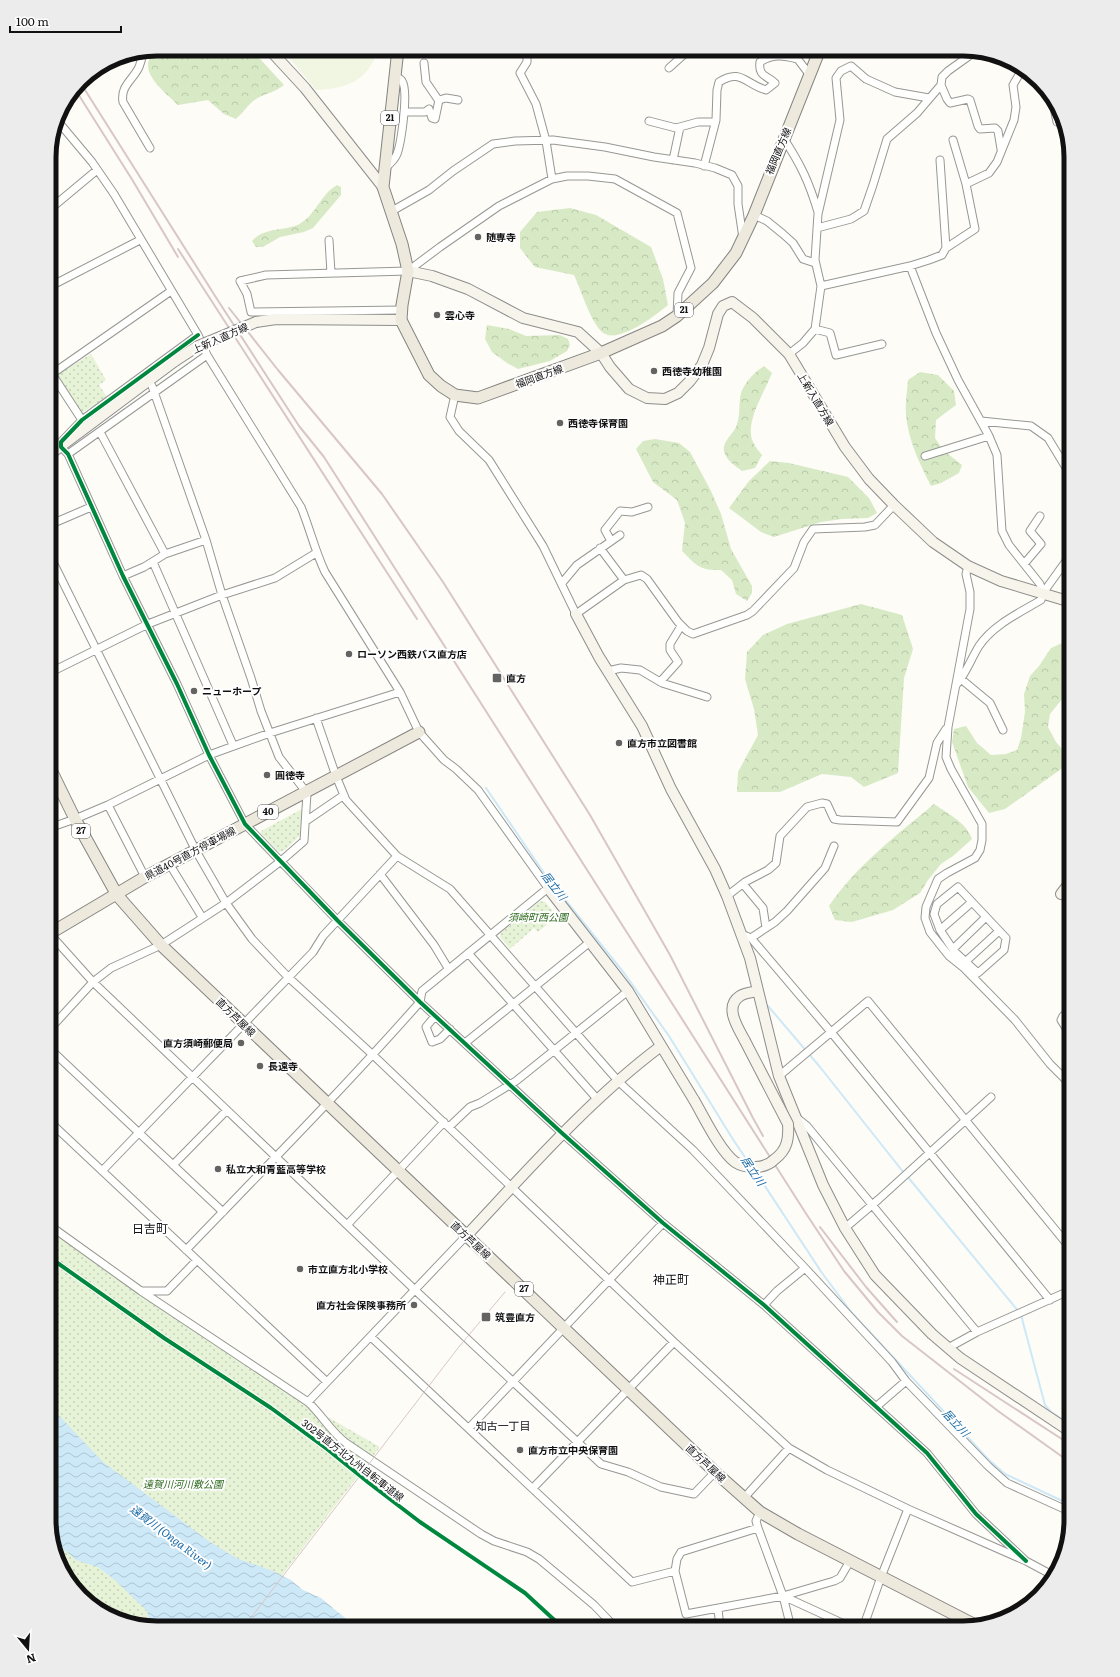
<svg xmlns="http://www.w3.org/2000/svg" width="1120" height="1677" font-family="Literata,'Noto Sans JP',serif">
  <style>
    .forest { fill: url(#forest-crowns) }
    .park { fill: url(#park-dots) }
    .pitch { fill: #f0f6e1 }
    .water { fill: url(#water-waves) }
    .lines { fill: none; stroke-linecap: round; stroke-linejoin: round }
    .stream { stroke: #cde8f7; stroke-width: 2 }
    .street-casing { stroke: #979795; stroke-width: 9 }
    .secondary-casing { stroke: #8e8d8b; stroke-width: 12 }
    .primary-casing { stroke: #858482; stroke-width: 13 }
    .street { stroke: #fffffe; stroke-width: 7 }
    .secondary { stroke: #f6f4eb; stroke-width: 10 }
    .primary { stroke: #ede9dc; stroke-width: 11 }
    .tram { stroke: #d9c6c7; stroke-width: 1 }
    .rail { stroke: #d9c6c7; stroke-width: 2 }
    .secondary-bridge-casing { stroke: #8e8d8b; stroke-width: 12; stroke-linecap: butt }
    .secondary-bridge { stroke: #f6f4eb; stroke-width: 10 }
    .cycleway-casing { stroke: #fff; stroke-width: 6 }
    .cycleway { stroke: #00873e; stroke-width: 4 }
    .poi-dot { fill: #646362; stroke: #fff; stroke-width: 1.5 }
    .labels { text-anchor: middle; stroke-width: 4; stroke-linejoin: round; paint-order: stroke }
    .shield { fill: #fff; stroke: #585858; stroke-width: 1 }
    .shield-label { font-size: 9px; font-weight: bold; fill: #111 }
    .street-label { font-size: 10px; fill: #111; stroke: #fff }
    .poi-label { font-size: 10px; font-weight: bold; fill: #111; stroke: #fff; text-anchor: start }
    .park-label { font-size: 10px; font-style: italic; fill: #2f6b1f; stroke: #fff }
    .water-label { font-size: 11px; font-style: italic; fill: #1768a6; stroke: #fff }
    .neighbourhood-label { font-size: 11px; fill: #111; stroke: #fff }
    .quarter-label { font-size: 12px; fill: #111; stroke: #fff }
    .rim { fill: none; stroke: #111; stroke-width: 5 }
  </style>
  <defs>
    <pattern id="forest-crowns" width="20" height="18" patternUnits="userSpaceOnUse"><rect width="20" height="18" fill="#d8eac5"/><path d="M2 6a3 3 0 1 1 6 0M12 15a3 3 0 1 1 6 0" fill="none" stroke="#b8c8a8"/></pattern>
    <pattern id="park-dots" width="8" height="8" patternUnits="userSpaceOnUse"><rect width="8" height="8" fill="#e7f3d7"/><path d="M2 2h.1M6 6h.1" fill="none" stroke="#c5cfb8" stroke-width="1.8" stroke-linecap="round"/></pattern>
    <pattern id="water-waves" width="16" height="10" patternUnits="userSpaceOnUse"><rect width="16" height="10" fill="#cde8f7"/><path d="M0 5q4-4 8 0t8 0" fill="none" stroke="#afc6d3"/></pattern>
  </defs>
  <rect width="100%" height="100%" fill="#fdfcf7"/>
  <path class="forest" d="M157,49H251L284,85C276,92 266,93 256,99C248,104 243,113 236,119L224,114L208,100L178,105C163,90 133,69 157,49Z
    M337,185L341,187V195L313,228L304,232L280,237L263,247H256L252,241C265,226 287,232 301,223C317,213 320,195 337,185Z
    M570,208L596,215L651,247L663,279L668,305C656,315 615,347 601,331C589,318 582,292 574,275L535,267L520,248V232L537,212Z
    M487,325L509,329L526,336L560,335L568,339L570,345L567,351L550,361L518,369L507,363L492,352L485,339Z
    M764,366L772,373C765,391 744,423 753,442C755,447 759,451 762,455L755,468L742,471C735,466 726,460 724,451C722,442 733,434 736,427C740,418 739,408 740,399C741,386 753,373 764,366Z
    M920,372L938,375L954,391L956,405L936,420L935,438L943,450L962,465L959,473L941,483L931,486C920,464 908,440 906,415C905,404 907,392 908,380Z
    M655,439L679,443L690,452L711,491L721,514L731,549L752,586V593L747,601L736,594L732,580L721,570C700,571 696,565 682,551L685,523L677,500L653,482L636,449L643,441Z
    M770,461L789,463L848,477L869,498L877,513L868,518L842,519L821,522L774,537L761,532L729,508L749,481Z
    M861,604L902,615L913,649L904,678L898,773L864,787L851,777L822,774L780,792H737L738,772L758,735L754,709L745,679L747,652L763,635L787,624Z
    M1069,640H1071V688L1050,714L1048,727L1056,742L1071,759V762L1005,809L989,813L968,787L952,742L954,729L966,726L977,743L991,755L1006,754L1017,750L1021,738L1025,712L1024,694L1030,676L1039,666L1051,648Z
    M934,804C947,813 967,823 972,839L953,856L941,864L928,880L920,893L893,910L852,922L835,920L829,906C855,867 898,834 934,804Z"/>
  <path class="park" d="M91,354L106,380L99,385L107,397L80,414L57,375Z
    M302,809L300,835L285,850L279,852L261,834V831Z
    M540,901L545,902L557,916L538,932L534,928L510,949L500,937L501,933Z
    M49,1231L298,1400L380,1447L242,1628H150L103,1613L63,1574L49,1520Z"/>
  <path class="pitch" d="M282,49H379C366,81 350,88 316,90Z"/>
  <path class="water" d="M49,1405L103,1462L210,1542L236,1558L273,1571L291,1580L303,1590L321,1598L350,1622L364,1627L383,1624L389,1628H151L147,1611L116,1581L98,1567L76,1560L55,1542L49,1520Z"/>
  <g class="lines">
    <path class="stream" d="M486,788L546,876L624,973L669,1036L734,1141L749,1163
      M768,1006L820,1067L904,1173
      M755,1171L822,1273L852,1313L988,1459L1005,1474L1071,1505
      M907,1176L1019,1312
      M1021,1315L1045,1405L1051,1412L1071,1425"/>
    <g class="street-casing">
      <path id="street" d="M762,49L768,50L779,55
        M790,49L809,74
        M144,51C142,57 141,62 139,67C133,80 120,86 123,102L150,148
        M527,55V62L520,73L536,104L546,141L552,179
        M424,63L426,82L439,101
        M669,68L689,50L714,52L733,49
        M941,85L947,99L950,103L968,99L970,100L978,126L980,129L995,128L998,131L1001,149
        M1052,98L1057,122L1061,118
        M405,112H425L429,109L432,118L435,119L439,100L446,98L458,100
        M56,119L92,162L114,194L198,335L207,355L301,507C310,529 315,551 325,572L400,692L419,732L444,760L456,769L478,790L548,888L422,991L420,1002C345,1087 265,1168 186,1250
        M649,121L676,128L698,122H715
        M784,139C801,165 809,182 818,212
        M953,140L966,184
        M673,160L680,127
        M940,160L946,248
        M704,166L716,120L717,90L719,82C741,68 745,84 766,90L775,83C766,75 758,76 760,62C772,54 783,55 797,59
        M385,168C390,164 394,161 397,154C401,143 409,91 402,81C401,79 397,77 395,76
        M49,210L97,170
        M392,211L429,190L453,171L493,144L515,141L553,140L605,147L654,157L695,163L715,168L732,175L738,186V204L743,238
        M754,215L767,221L783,234L793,243L803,259L815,263
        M817,228L851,219L864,211L873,185L887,139L917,113L941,85L942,77L948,71L976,51
        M329,240L331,273
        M910,266L936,333L958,380L989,436L997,455L1002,531L1009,545L1040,584L1043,593
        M821,286L910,266L929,260L942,255L946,248L975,229L966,184L989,173L997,162L1014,120L1016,107L1013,85L1020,73L1026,70
        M49,287L140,240
        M401,310L251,312L247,294L240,281L266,275L408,271L440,247L499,206L552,179L567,176H588L615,179L677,213L691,268L678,293L677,316
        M815,329L830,333L836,355L882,344
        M198,335L82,420L61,442V447L68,454L123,576L177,684L209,755L245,824L338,921L420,1002L563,1134L663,1223L764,1305L927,1453L976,1514L1026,1561
        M789,354L803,343L815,329L821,286L815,260L818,214L840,120L836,78L841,71L851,66L866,79L895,92L929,98
        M52,374L82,420
        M49,376L171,291
        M455,395L450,417L459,431L489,460L543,546L576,614L624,580L641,575L647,579L678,622L687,631L693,634L747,615L753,611L794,568L804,542L813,529L865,527L875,525L894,505
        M981,421L1031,426L1048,438L1071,476
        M100,432L165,554
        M68,454L207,355
        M925,456L989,436
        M49,525L91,507
        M611,541L605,530L620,511L632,512L648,507
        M600,548L624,580
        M49,554L196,851L226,903L252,939L288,977L373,1055L674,1342L789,1448L827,1470L908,1509L1026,1561L1054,1576
        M153,562L233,745
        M1024,564L1041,544L1030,531L1040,516
        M968,566L966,574L970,592V609L948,727L946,757L951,769L982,824V840L980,850L975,858L947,873L938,879L926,907L925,918L930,932L949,956L964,968L1015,1020L1050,1064L1071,1085
        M123,576L144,567L165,554L206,540
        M562,583L577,565L620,535
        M49,661L54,671
        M608,671L621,668L640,670L662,683L707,697
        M49,673L148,624L222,595L275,578L316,553
        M961,679L990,703L1003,730
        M660,682L678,662L670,650V644L681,626
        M957,684C966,673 971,659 979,646C993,625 1019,613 1041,600L1043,593L1071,554
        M316,718L336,776L346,800L397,856L450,889L619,1082L693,1150L805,1268L892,1362L906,1381L988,1466L1007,1483L1071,1512
        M108,805L145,877
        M306,821L344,795
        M49,828L75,819L108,805L209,755L270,733L400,692
        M170,865L202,917
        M380,874L434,945L448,968
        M743,884L763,908L766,928
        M958,887L1006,938L1004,950L978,973L954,951L940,930L934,914L937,904Z
        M727,896L745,882L768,870L776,863L780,836L807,807L822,803L827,804L834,819L840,820L897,822L929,778L937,743L946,729
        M940,930L972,902
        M50,934L93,982L415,1290L601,1464L628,1472L661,1487L694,1494L715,1472
        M741,934L751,938L831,1032L1050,1300
        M751,938L775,922L787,911L825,868L834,846
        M953,949L986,917
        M468,953L598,1100
        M963,964L999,931
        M435,1016L426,1027L432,1042L440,1039L450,1029
        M49,1030L93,982L111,968L161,945L226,903L281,861L304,841L307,793L279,757L261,711L251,678L222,595L206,540L152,386
        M1071,1036L1061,1020L1063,1016L1071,1010
        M465,1043L590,942
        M49,1048L223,1212
        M779,1076L868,1001L1071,1249
        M797,1118L807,1126L977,1332
        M49,1121L327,1382
        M449,1127L470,1107L480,1103L516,1081L628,991
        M173,1165L227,1110
        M102,1171L313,952L323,936L397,856
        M49,1225L141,1291L308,1402C322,1415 331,1432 346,1443L481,1534L494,1541L527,1552L539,1559L594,1605L616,1628
        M347,1225L444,1122
        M845,1228L879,1199L991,1097
        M142,1291H167L197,1260
        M764,1305L777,1291L805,1268
        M371,1337L632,1582L675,1571L686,1614L783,1596L834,1581L840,1578L850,1561
        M948,1348L977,1332L1071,1290
        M308,1402L467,1235
        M877,1406L906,1381
        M469,1428L663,1223
        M533,1488L674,1342
        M744,1498L789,1448
        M760,1512L756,1521L758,1528L783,1596L791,1628
        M675,1571L677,1559L681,1552L758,1528
        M783,1596L853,1628
        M718,1609L720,1628
        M863,1628L881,1577L908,1509"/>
    </g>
    <g class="secondary-casing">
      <path id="secondary" d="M269,49L305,88L383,187
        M408,271L432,276L468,289L523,318L578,332L601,353L610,367L629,389L647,398L665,399L678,393L690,381L702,365L709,348L718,314L723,306L732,302L753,318L789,354L845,447L869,479L894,505L933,542L968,566L1001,581L1071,602
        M256,322L276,319L401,320
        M49,455L175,361
        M576,614L599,657L642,726L671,789L715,869L727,896L750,958L779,1076L823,1185L845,1228L875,1275L932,1334L960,1358L1071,1432
        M548,888L628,991L694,1100
        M1061,894L1071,881
        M745,1041C739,1029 723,1007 740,996C744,993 752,992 758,991
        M467,1235C528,1170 589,1100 661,1046"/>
    </g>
    <g class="primary-casing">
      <path id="primary" d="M398,49L383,187L402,244L408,271L402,305L401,320L429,375L441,386L455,395L478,398L601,353L662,326L677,316L713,283L736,253L754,215L820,49
        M49,766L75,819L117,895L161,945L715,1472L760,1512L798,1534L975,1625
        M49,934L145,877L419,732"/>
    </g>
    <use href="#street" class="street"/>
    <use href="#secondary" class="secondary"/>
    <use href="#primary" class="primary"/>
    <path class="tram" d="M243,1628L458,1348L505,1292"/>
    <path class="rail" d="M80,82L217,299L299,426L324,457L805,1212L844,1271L878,1312L902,1336L998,1411L1071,1463
      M75,89L133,181L178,257
      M178,249L417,619
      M229,308L278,370L382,494L443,582L590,815L670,955L753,1118L763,1136
      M820,1227L866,1287L897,1322
      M954,1369L1071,1445"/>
    <g class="secondary-bridge-casing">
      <path id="secondary-bridge" d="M175,361L198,346L256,322
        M694,1100C704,1117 720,1151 735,1162C741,1166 748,1167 755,1167C762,1167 770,1164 775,1159C787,1150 789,1139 788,1124L745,1041"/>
    </g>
    <use href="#secondary-bridge" class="secondary-bridge"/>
    <g class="cycleway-casing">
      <path id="cycleway" d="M198,335L82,420L61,442V447L68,454L123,576L177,684L209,755L245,824L338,921L420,1002L563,1134L663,1223L764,1305L927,1453L976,1514L1026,1561
        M49,1257L164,1338L271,1408L327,1449L369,1483L420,1522L525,1593L563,1628"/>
    </g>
    <use href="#cycleway" class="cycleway"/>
  </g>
  <g class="poi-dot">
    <circle cx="478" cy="237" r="4"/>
    <circle cx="437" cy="315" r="4"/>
    <circle cx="654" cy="371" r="4"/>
    <circle cx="560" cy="423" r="4"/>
    <circle cx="349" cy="654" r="4"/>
    <rect x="492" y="673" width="10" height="10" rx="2"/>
    <circle cx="194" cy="691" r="4"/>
    <circle cx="619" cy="743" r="4"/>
    <circle cx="267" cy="775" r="4"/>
    <circle cx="241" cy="1043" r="4"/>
    <circle cx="260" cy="1066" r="4"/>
    <circle cx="218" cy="1169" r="4"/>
    <circle cx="300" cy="1269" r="4"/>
    <circle cx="414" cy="1305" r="4"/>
    <rect x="481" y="1312" width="10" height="10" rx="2"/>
    <circle cx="520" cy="1450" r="4"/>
  </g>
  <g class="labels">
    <g class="shield">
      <rect x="381" y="111" width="18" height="14" rx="3"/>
      <rect x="675" y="303" width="18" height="14" rx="3"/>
      <rect x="258" y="805" width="20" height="14" rx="3"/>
      <rect x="72" y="824" width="18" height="14" rx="3"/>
      <rect x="515" y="1282" width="18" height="14" rx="3"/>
    </g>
    <g class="shield-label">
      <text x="390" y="121">21</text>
      <text x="684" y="313">21</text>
      <text x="268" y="815">40</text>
      <text x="81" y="834">27</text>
      <text x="524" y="1292">27</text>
    </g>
    <g class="street-label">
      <text transform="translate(778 151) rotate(-67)" y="4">福岡直方線</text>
      <text transform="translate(220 338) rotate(-24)" y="4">上新入直方線</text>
      <text transform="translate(539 376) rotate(-20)" y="4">福岡直方線</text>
      <text transform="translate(816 399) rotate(59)" y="4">上新入直方線</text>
      <text transform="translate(190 853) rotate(-28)" y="4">県道40号直方停車場線</text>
      <text transform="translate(236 1017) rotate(44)" y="4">直方芦屋線</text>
      <text transform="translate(471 1240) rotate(43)" y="4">直方芦屋線</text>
      <text transform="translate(353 1460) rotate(38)" y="4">302号直方北九州自転車道線</text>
      <text transform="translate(706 1463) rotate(43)" y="4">直方芦屋線</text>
    </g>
    <g class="poi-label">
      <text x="486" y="241">随専寺</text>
      <text x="445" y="319">雲心寺</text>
      <text x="662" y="375">西徳寺幼稚園</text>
      <text x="568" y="427">西徳寺保育園</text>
      <text x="357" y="658">ローソン西鉄バス直方店</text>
      <text x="506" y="682">直方</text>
      <text x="202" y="695">ニューホープ</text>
      <text x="627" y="747">直方市立図書館</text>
      <text x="275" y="779">圓徳寺</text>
      <text x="233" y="1047" text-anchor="end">直方須崎郵便局</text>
      <text x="268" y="1070">長遠寺</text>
      <text x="226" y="1173">私立大和青藍高等学校</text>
      <text x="308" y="1273">市立直方北小学校</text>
      <text x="406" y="1309" text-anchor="end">直方社会保険事務所</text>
      <text x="495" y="1321">筑豊直方</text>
      <text x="528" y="1454">直方市立中央保育園</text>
    </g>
    <g class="park-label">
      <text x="538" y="921">須崎町西公園</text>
      <text x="183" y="1488">遠賀川河川敷公園</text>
    </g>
    <g class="water-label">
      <text transform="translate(554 886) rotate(52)" y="4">居立川</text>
      <text transform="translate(753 1171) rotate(56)" y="4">居立川</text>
      <text transform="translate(956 1423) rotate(47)" y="4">居立川</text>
      <text transform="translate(171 1537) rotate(37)" y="4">遠賀川 (Onga River)</text>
    </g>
    <g class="neighbourhood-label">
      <text x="503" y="1430">知古一丁目</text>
    </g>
    <g class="quarter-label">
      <text x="150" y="1233">日吉町</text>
      <text x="671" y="1284">神正町</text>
    </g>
  </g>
  <path d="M0 0H1120V1677H0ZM157 56H963A101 101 0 0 1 1064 157V1520A101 101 0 0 1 963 1621H157A101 101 0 0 1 56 1520V157A101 101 0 0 1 157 56Z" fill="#ececec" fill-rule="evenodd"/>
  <path class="rim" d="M157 56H963A101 101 0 0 1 1064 157V1520A101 101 0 0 1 963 1621H157A101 101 0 0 1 56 1520V157A101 101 0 0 1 157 56Z"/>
  <g transform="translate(28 1649) rotate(162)" stroke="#ffffff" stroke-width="3" paint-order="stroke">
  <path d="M0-3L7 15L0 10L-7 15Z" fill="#111111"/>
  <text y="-6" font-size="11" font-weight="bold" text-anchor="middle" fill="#111111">N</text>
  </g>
  <path d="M10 26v6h111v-6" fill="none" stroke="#111111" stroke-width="2"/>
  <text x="16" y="26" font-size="12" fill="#111111" stroke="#ffffff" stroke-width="3" paint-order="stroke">100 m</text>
</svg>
